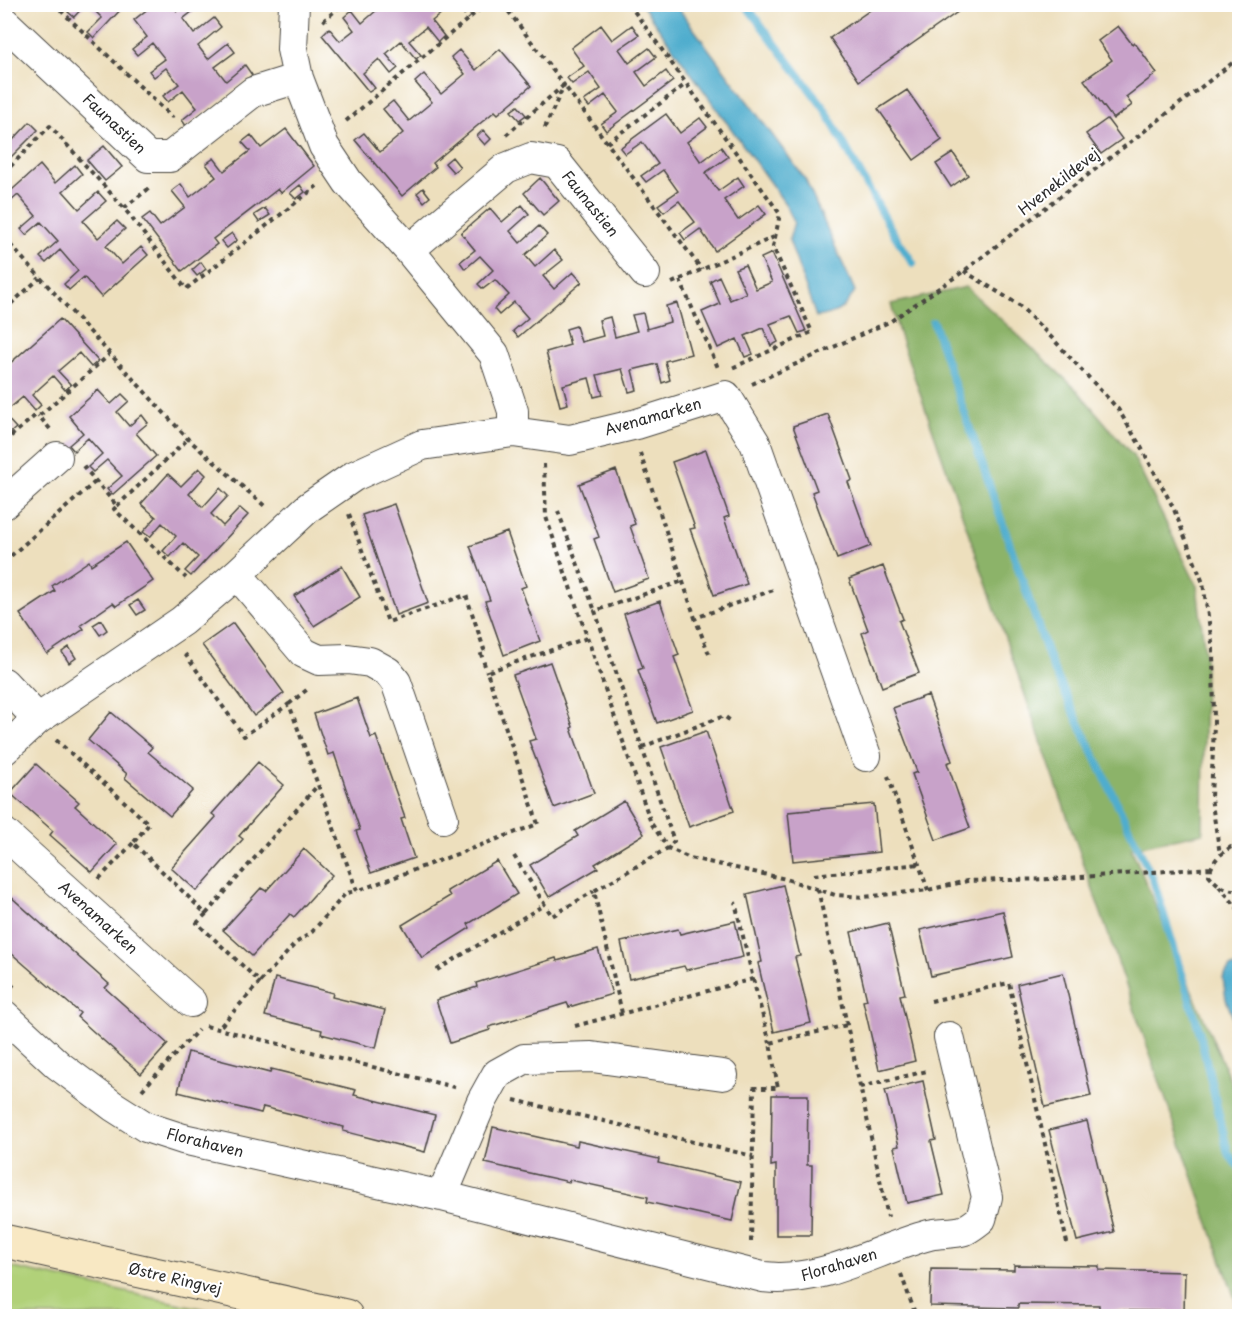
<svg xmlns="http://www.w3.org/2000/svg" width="1244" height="1321" font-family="'Playpen Sans',sans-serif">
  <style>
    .green { fill: #b1d179; stroke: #6e7e52; stroke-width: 1.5 }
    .forest { fill: #8cb369; stroke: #5c6f4a; stroke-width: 1.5 }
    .water { fill: #4fadce; stroke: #3d6c7c; stroke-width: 1.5 }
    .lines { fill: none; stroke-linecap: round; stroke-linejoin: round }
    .stream { stroke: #4fadce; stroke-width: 8 }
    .building { fill: #c8a2c9 }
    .minor-casing { stroke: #484641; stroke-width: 32 }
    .secondary-casing { stroke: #484641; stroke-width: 35 }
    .path { stroke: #484641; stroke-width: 4; stroke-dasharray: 4.5 4.5; stroke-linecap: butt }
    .minor { stroke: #fff; stroke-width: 30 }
    .secondary { stroke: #f8e8c3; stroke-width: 33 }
    .labels { text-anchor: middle; stroke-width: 4.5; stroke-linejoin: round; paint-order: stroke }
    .street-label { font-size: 15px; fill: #2b2b2b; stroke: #fff }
  </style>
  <rect width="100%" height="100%" fill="#fff"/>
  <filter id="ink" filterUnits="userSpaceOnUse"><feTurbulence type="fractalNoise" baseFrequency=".0167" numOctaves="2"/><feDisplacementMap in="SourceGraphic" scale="12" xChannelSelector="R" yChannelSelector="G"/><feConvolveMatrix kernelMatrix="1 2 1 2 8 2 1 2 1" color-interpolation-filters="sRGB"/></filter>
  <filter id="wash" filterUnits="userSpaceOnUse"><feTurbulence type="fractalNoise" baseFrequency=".008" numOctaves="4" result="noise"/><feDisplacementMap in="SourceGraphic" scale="24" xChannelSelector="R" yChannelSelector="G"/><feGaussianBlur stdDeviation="1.35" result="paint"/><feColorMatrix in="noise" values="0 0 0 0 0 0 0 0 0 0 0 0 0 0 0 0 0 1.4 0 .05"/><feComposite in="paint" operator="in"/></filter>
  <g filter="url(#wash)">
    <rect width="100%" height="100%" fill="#eddfbd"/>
    <path class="green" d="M5,1266L236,1316H5Z"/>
    <path class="forest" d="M966,287L1077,390L1133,456L1197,586L1205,654L1203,833L1131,848L1239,1101V1310L899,333L891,304Z"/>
    <path class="water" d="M642,5H676L805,179L855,291C845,309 837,314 816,317L789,240L794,222L786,205Z
      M1239,966H1240L1239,1074L1233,1018L1226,999L1223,978L1230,967Z"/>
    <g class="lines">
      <path class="stream" d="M745,4L824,108L892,231L913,263
        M933,322L1052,666L1153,879L1198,1026L1228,1153L1240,1169"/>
    </g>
    <g id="blocks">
      <path class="building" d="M76,4H86L74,17L68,12Z
        M88,4H126L94,38L88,32L102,18Z
        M154,4H171L177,11L185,4H202L183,19L194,34L214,18L221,27L198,46L208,59L228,43L235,52L215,67L226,81L245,65L252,75L186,126L182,120L197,108L183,90L168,102L163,96L179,84L166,68L154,77L149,71L165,59L152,43L137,55L132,49L147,37L134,20Z
        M372,4H386L388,7L392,4H446L448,8L432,21L444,36L438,42L426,27L409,41L421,55L416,59L401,41L386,54L398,68L391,74L379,59L363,73L375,88L369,92L322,35L329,28L340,41L354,30L344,17L352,10L362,23L377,10Z
        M879,4H969L859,81L830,38Z
        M601,25L612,40L632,25L639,35L619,49L629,63L649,48L656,57L636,72L646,86L666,71L673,81L606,131L601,124L618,112L605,95L589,107L584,101L601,89L589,72L572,84L567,78L584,66L571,48Z
        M1118,26L1132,44L1134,42L1157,73L1126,97L1132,105L1113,119L1084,80L1112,60L1098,41Z
        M500,49L531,86L498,114L495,111L433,163L436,167L402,196L355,140L364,133L380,152L403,133L383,109L393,101L409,121L432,102L415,82L424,74L441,94L465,74L451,57L459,50L476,70Z
        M907,90L942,140L914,160L878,109Z
        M518,106L526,115L519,120L511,111Z
        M666,114L680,133L700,118L707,127L687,142L701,162L721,147L728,157L705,173L718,191L738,177L744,186L724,200L738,220L759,205L766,214L715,251L700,229L685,240L680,233L695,222L679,201L664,212L658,205L678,191L663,170L646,182L641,176L658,164L642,142L625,154L620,148Z
        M1107,119L1122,139L1101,154L1086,134Z
        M30,122L38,130L4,164V135L12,141Z
        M286,129L314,166L281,193L278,189L213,239L217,244L182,271L142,219L150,213L160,226L185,207L172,191L181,184L190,197L216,177L206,164L214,158L224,171L250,151L242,142L251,135L261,148Z
        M483,130L491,139L485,145L477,136Z
        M104,146L122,167L105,181L87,160Z
        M953,153L968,175L951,187L936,164Z
        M452,157L460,167L453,172L445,163Z
        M40,165L55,183L75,165L82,174L63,191L79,209L98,192L106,201L83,221L98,238L117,221L125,229L106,246L122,264L141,247L148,255L101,297L84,277L69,290L64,284L78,271L60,250L46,263L40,257L58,241L41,222L26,235L21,229L36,216L18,195L4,207V197Z
        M540,178L559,201L543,215L524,193Z
        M300,185L305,192L296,199L290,193Z
        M423,188L430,197L424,202L417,193Z
        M522,205L529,214L510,231L520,243L539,226L547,235L525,255L535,267L554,250L563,260L543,276L554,289L573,272L582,282L518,337L513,331L528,318L514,302L499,315L494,309L509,295L495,280L483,289L478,284L493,270L480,256L465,269L460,262L475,250L461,233L490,208L502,222Z
        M265,208L270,215L259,222L254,215Z
        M232,233L237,240L227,248L221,241Z
        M772,253L806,331L799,333L791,316L770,324L778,342L771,346L763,328L745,336L753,354L745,357L737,339L718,348L702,312L720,304L710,281L719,276L730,300L746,293L735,269L745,265L756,289L772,282L761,258Z
        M201,262L206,269L197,276L192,270Z
        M677,303L691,354L665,361L670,380L662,383L657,364L632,370L637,390L629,392L622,369L597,375L603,395L594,397L589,378L563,385L568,404L560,406L546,352L570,345L566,329L576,326L581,342L603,336L599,320L610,317L615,337L637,331L632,315L643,313L647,329L670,322L666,306Z
        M60,319L98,361L91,367L79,353L58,371L71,385L65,390L53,376L32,395L41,405L35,411L23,397L4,413V363L6,362L8,365Z
        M98,390L111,404L122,394L129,401L117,412L129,426L142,415L148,423L136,433L156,456L112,495L107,489L122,476L107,460L93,472L88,467L102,454L88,438L74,451L69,445L83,433L69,416Z
        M828,414L852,480L848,482L871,546L837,559L812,492L817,490L793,426Z
        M4,415L16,428L10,433L4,427Z
        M706,450L729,516L724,518L747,584L714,595L690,529L695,528L672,462Z
        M199,468L206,475L189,494L203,507L220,488L228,496L211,514L223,526L240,508L248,515L191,576L185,571L198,557L183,543L170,557L163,551L176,536L162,523L150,537L143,532L156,517L141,504L168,474L181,486Z
        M616,470L635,524L630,526L649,579L613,592L594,539L599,537L579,484Z
        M394,504L428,603L396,615L362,515Z
        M507,532L526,586L521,588L540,641L504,655L485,601L490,600L470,546Z
        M126,542L153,581L116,606L113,603L81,625L84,629L47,654L20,614L55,591L52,586L89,561L91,565Z
        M342,566L360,597L314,626L294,596Z
        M883,566L903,619L899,621L919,673L882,687L862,633L868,630L849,579Z
        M138,600L145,610L137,615L130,605Z
        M660,601L679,655L674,657L693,710L657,723L638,670L643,668L624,614Z
        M101,620L107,630L100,635L93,625Z
        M233,623L284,693L254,716L202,645Z
        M69,647L76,658L69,663L62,652Z
        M550,662L573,727L571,728L594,793L554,808L529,741L536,739L513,675Z
        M928,695L952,761L947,763L970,828L936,840L912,774L917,772L893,708Z
        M357,698L371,738L376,736L405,818L401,819L414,858L371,873L356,831L360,830L334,753L328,755L314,714Z
        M111,712L152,747L148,752L193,790L170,816L125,778L127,774L88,740Z
        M706,731L734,811L689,827L661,747Z
        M258,762L284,785L239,836L243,839L197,891L171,868L216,817L212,814Z
        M36,764L79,802L75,806L117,844L92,872L50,835L53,831L10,793Z
        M624,801L644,834L595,864L598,868L549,897L530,865L578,836L575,831Z
        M874,804L879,852L793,861L788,812Z
        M304,849L332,875L294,917L290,914L252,956L223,930L261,888L266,891Z
        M497,861L517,894L468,924L470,928L422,958L402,925L450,896L447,891Z
        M783,885L800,956L795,957L811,1023L774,1032L758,963L762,962L747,894Z
        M4,896L9,900L11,897L109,984L105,988L168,1044L141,1074L77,1017L80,1013L4,947Z
        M1003,911L1013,957L931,976L920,930Z
        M735,921L743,957L686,970L684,966L629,979L621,942L678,929L680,934Z
        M888,923L905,994L900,995L915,1061L879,1070L863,1001L867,1000L851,932Z
        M598,949L612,994L569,1007L567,1003L489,1027L490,1030L450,1043L436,1000L477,987L476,983L556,958L557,961Z
        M1063,973L1091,1096L1045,1107L1017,984Z
        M275,978L333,993L332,997L385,1010L376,1048L321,1034L322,1030L265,1016Z
        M188,1052L270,1073L271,1069L356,1090L354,1095L435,1115L425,1152L343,1131L344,1127L263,1107L261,1113L178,1092Z
        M923,1081L936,1140L931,1141L944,1195L907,1203L894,1147L899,1146L885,1090Z
        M772,1095H808L807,1165H812L811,1235H776V1165L771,1166Z
        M1087,1121L1114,1232L1077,1241L1049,1130Z
        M493,1127L577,1146L578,1141L659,1159L658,1163L741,1182L732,1221L647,1202L648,1197L570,1180L569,1182L485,1163Z
        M1014,1265L1099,1266V1270L1185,1272L1184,1312L1099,1310V1305L1018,1304V1308L930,1306L931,1269L1014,1270Z"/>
    </g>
  </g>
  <g filter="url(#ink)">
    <use href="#blocks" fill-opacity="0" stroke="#484641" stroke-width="1.5"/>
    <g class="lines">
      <g class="minor-casing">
        <path id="minor" d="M294,4L292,49L298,78L324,146L348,182L409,250L494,354L513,411V432
          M4,22L148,157H170L253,92L298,78
          M409,250L506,168L531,158L557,163L645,273
          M4,504L57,457
          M237,574L304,653L319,660L348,659L370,662L388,672L396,682L443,818
          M4,683L38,719
          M4,750L38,719L182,621L237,574L309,507L354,476L422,445L513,432L570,440L637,424L726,396L755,443L866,756
          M4,833L191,1002
          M4,1015L58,1065L113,1106L146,1127L183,1139L442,1196L763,1277C823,1284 873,1250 929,1235C940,1232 954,1234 965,1230C971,1227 976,1223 981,1219L987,1197L949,1037
          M442,1196L482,1101L497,1074L524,1059L592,1057L723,1075"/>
      </g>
      <g class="secondary-casing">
        <path id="secondary" d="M4,1241L346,1316"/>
      </g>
      <path class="path" d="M54,4L173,118
        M457,4L469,19
        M503,4L564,85L543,132
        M629,4L780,214L773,247L812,332L732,368
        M323,21L343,4
        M346,121L486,4
        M506,135L564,85L702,270
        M607,143L686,84
        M4,173L50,126L124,208L186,289L317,186
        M124,208L152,186
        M4,238L188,439L267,508
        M964,271L1019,305L1052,338L1118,409L1141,447L1173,507L1203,583L1213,649L1214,724L1211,798L1220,854
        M680,280L719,370
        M672,283L774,237
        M4,310L40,278
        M752,384L891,321L964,271L1240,57
        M50,429L39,416L109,355
        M4,442L37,414L39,416
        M640,453L695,618
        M544,464L546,517L651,823L668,848L690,858L786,879L835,895L864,897L928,890L967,881L1052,879L1211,868
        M83,466L117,506L114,509L186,578
        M117,506L188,439
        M558,511L595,611
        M349,514L388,622L466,595L484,649L480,651L487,672
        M4,562L96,481
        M185,654L244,736L289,704L318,785
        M709,654L695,618L776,589
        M289,704L309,688
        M56,740L149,824L133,843L206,914L318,785L357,891L538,824L487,672L587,638
        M642,747L724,716L732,722
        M888,776L928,890
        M4,784L11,778
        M1240,849L1231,847C1219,855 1213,860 1209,875C1218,886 1225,891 1240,890
        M514,856L552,916L594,891
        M814,875L919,864
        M99,879L133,843
        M1219,886L1240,911
        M818,889L888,1217
        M206,914L197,923L260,982L218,1029
        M437,970L544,905
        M4,978L15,988
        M753,979L770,1043
        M260,982L296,943L312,932L346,893L357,891
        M931,1001L1009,983L1068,1247
        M622,1013L594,891L668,848L674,841L595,611L683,581
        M206,1026L458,1088
        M575,1026L753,979L735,902
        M860,1087L927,1071
        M142,1090L198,1030
        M514,1100L753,1156
        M751,1242L754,1088H778L770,1043L847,1025
        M901,1274L916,1316"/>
      <use href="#minor" class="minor"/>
      <use href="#secondary" class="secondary"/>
    </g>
  </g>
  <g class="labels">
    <g class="street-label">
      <text transform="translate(114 124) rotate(43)" y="5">Faunastien</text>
      <text transform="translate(1059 182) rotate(-38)" y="5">Hvenekildevej</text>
      <text transform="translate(590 204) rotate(51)" y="5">Faunastien</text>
      <text transform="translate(653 417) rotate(-16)" y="5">Avenamarken</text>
      <text transform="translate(98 918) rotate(42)" y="5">Avenamarken</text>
      <text transform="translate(205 1143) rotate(14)" y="5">Florahaven</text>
      <text transform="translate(839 1265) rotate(-17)" y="5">Florahaven</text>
      <text transform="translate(175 1279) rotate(13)" y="5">Østre Ringvej</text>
    </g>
  </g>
  <rect width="1244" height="1321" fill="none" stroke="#fff" stroke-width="24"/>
</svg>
